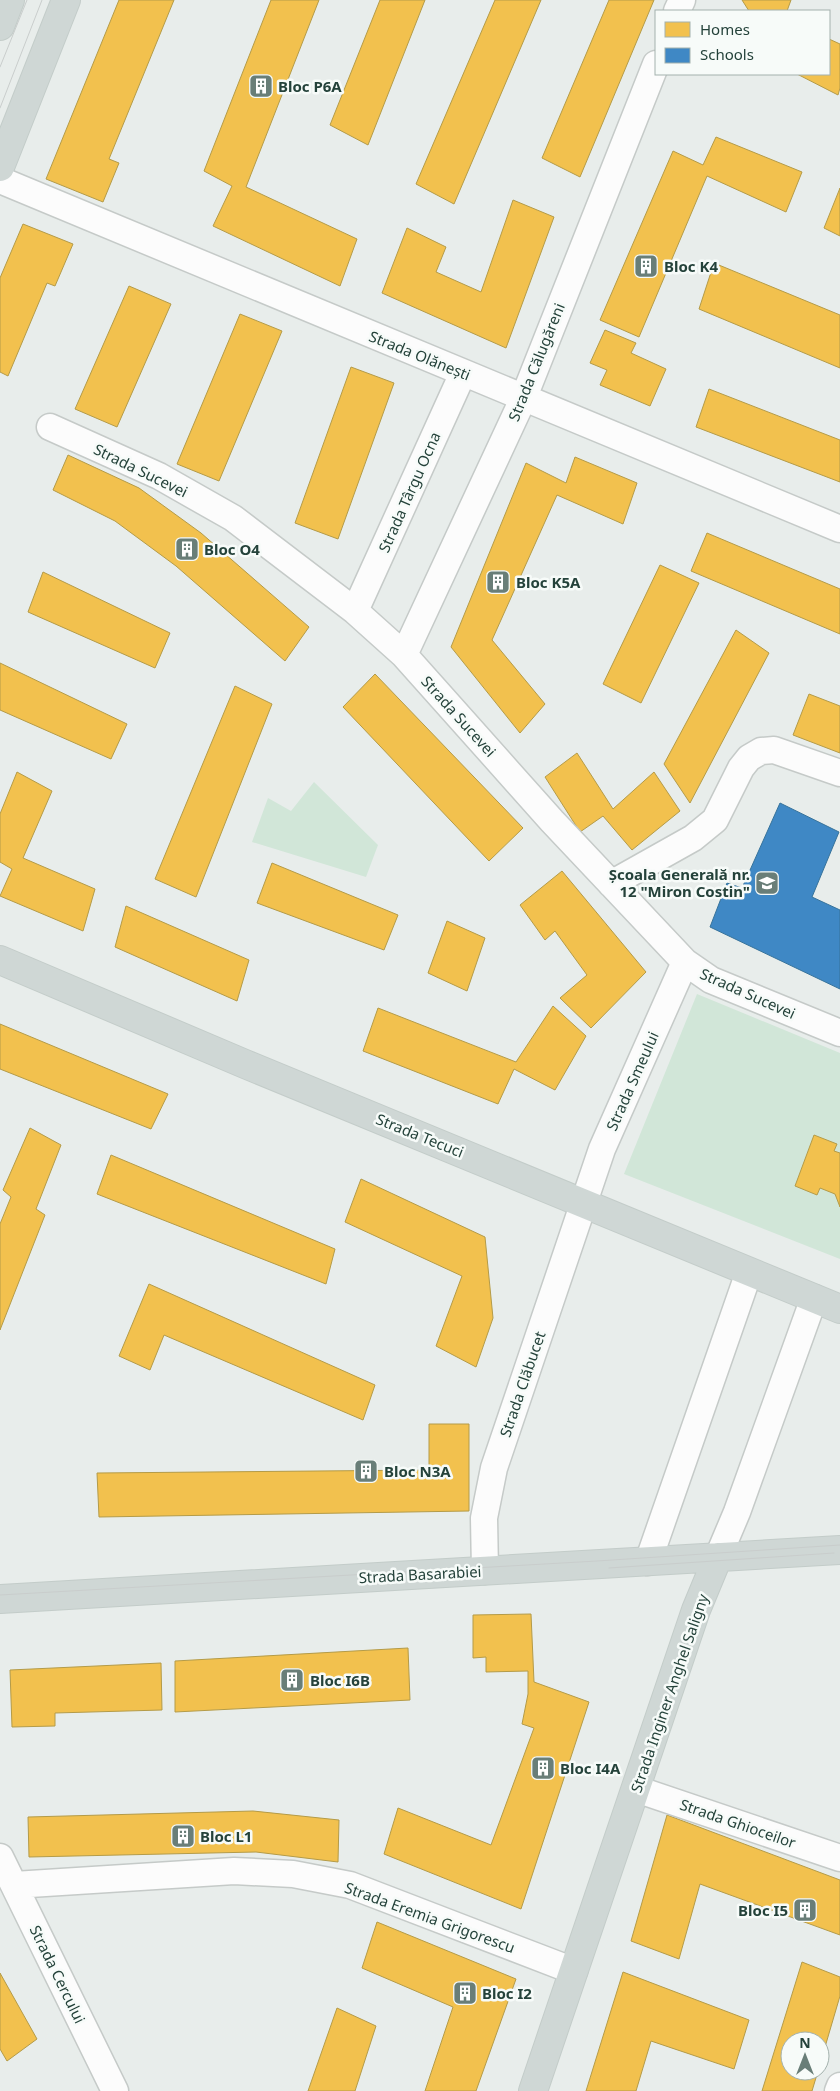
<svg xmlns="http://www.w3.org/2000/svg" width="840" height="2091" viewBox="0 0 840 2091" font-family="'Noto Sans',sans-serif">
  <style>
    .green { fill: #d1e6d8 }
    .homes { fill: #f2c14e; stroke: #b49b48 }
    .schools { fill: #3f88c5; stroke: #37739b }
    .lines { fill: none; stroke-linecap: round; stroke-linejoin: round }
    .minor-casing { stroke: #c5cac8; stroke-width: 29 }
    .major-casing { stroke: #c3ccc9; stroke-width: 30 }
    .minor { stroke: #fcfcfc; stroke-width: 26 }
    .major { stroke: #cfd7d5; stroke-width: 28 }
    .tram { stroke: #c9cdcc; stroke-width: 1 }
    .labels { text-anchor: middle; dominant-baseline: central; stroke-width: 5; stroke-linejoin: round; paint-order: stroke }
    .poi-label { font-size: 15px; font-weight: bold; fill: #24423a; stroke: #f7fbf9; text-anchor: start }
    .street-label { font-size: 15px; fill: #24423a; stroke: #f7fbf9 }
  </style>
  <rect width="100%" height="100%" fill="#e8edeb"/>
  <path class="green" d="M314 782 378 845 366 877 252 842 268 798 291 811Z
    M697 994 840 1053V1259L624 1174Z"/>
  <path class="homes" d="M119 0H174L109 159 119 163 103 202 46 179Z
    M271 0H319L246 187 357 239 340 286 213 226 232 186 204 171Z
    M380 0H425L368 145 330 125Z
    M495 0H541L454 204 416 184Z
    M609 0H654L580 177 542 158Z
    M742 0H791L787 11H749Z
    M829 39 840 44V88L838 95 797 74H829Z
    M716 137 802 172 786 212 707 176 639 337 600 320 673 151 703 165Z
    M840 188V236L824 228Z
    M513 200 554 217 506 348 382 293 407 228 446 247 436 272 481 292Z
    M23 224 73 244 55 286 47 283 8 376 0 372V278Z
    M714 263 840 315V368L699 309Z
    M129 286 171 304 117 427 75 409Z
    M240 314 282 331 219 481 177 464Z
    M605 330 636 343 631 353 666 369 650 406 600 385 607 370 590 363Z
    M351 367 394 383 338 539 295 523Z
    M709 389 840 440V482L696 427Z
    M68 455 139 488 201 533 309 627 285 661 176 566 115 521 53 490Z
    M575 457 637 483 623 524 557 495 492 640 545 704 520 733 451 647 526 463 566 483Z
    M707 533 840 589V634L691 571Z
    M660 565 699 583 641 703 603 684Z
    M43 572 170 633 155 668 28 612Z
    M736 630 769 653 690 803 664 764Z
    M0 663 127 724 111 759 0 710Z
    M375 674 523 828 489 861 343 707Z
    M235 686 272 704 196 897 155 879Z
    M809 694 840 706V753L793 735Z
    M577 753 613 809 654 772 680 811 632 850 603 816 580 832 545 777Z
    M17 772 52 791 23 858 95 889 83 931 0 896 12 869 0 862V814Z
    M272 863 398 915 384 950 257 903Z
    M562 871 646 972 591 1028 560 998 587 975 555 931 545 940 520 905Z
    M126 906 249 960 237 1001 115 947Z
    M447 921 485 938 467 991 428 973Z
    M553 1006 586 1036 555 1090 514 1069 498 1104 363 1051 378 1008 516 1062Z
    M0 1024 168 1094 151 1129 0 1069Z
    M30 1128 61 1145 36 1209 45 1215 0 1330V1224L11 1197 3 1190Z
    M814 1135 837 1144 834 1151 840 1153V1207L835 1194 820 1188 817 1195 795 1186Z
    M111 1155 335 1249 326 1284 97 1194Z
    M361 1179 485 1237 493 1318 476 1367 436 1346 462 1276 345 1222Z
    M149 1284 375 1385 363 1420 164 1335 150 1370 119 1356Z
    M429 1424H469V1511L99 1517 97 1473 429 1470Z
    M531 1614 534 1682 589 1702 521 1909 384 1854 398 1808 491 1845 534 1728 522 1724 528 1694V1671L486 1672V1657L473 1658V1615Z
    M408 1648 410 1700 175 1712V1661Z
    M161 1663 162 1710 55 1713V1726L12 1727 10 1670Z
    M253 1811 339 1820 338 1862 256 1852 29 1857 28 1817Z
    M667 1815 840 1880V1935L700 1884 679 1959 631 1941Z
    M377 1922 516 1979 476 2091H425L453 2007 362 1968Z
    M802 1962 840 1977V1996L820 2064V2041H790V2071H818L812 2091H762Z
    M623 1972 749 2020 734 2069 651 2041 636 2091H586Z
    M0 1973 37 2039 7 2061 0 2049Z
    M337 2008 376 2026 355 2091H308Z"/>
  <path class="schools" d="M780 803 839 832 812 897 840 910V989L710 927 727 883 742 888Z"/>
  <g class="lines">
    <g class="minor-casing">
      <path id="minor" d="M677 11 682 0
        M0 180 840 529
        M50 427 159 476 233 518 355 611 404 655 552 821 685 962 711 980 840 1033
        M355 611 463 373
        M404 655 524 397 656 64
        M611 884 693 838 715 820 741 768 749 758 761 751 774 750 840 773
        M718 1557 737 1512 814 1298
        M648 1562 749 1272
        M485 1571 484 1518 494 1468 602 1149 685 962
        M636 1789 840 1858
        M0 1857 115 2091
        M14 1885 234 1871 293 1874 350 1885 574 1971
        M838 2091 840 2086"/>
    </g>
    <g class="major-casing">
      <path id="major" d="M0 26 10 0
        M0 167 66 0
        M0 960 245 1064 840 1309
        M0 1599 840 1550
        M533 2091 696 1610 718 1557"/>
    </g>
    <use href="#minor" class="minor"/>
    <use href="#major" class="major"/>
    <path class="tram" d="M0 67 27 0
      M0 108 42 0
      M609 1568 834 1553
      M0 1595 597 1561 840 1545"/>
  </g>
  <defs>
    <g id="building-square" transform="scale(1.25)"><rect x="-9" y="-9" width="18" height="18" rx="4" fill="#697e78" stroke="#f7fbf9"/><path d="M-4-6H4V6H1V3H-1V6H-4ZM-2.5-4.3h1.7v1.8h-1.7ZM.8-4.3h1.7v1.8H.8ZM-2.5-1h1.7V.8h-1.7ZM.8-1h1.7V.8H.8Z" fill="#fff"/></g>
    <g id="school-square" transform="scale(1.25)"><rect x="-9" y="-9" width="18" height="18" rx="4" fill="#697e78" stroke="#f7fbf9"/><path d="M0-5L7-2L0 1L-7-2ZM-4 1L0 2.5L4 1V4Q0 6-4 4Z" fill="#fff"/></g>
  </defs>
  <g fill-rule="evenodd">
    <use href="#building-square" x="261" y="86"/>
    <use href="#building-square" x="646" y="266"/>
    <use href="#building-square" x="187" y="549"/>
    <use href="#building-square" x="498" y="582"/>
    <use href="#school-square" x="767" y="883"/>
    <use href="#building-square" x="366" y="1471"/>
    <use href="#building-square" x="292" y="1680"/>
    <use href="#building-square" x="543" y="1768"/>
    <use href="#building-square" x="183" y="1836"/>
    <use href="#building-square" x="805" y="1910"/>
    <use href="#building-square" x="465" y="1993"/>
  </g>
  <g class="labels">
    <g class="poi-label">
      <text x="278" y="86">Bloc P6A</text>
      <text x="664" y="266">Bloc K4</text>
      <text x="204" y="549">Bloc O4</text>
      <text x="516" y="582">Bloc K5A</text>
      <text x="750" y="874" text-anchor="end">Școala Generală nr.<tspan x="750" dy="17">12 "Miron Costin"</tspan></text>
      <text x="384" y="1471">Bloc N3A</text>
      <text x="310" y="1680">Bloc I6B</text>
      <text x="560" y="1768">Bloc I4A</text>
      <text x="200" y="1836">Bloc L1</text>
      <text x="788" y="1910" text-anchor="end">Bloc I5</text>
      <text x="482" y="1993">Bloc I2</text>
    </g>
    <g class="street-label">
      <text transform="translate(420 355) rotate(22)">Strada Olănești</text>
      <text transform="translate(536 362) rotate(-68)">Strada Călugăreni</text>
      <text transform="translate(141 470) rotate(26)">Strada Sucevei</text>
      <text transform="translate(409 492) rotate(-66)">Strada Târgu Ocna</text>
      <text transform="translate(459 716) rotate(48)">Strada Sucevei</text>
      <text transform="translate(748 993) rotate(24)">Strada Sucevei</text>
      <text transform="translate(632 1081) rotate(-66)">Strada Smeului</text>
      <text transform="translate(420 1135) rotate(22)">Strada Tecuci</text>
      <text transform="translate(522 1384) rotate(-71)">Strada Clăbucet</text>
      <text transform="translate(420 1574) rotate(-3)">Strada Basarabiei</text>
      <text transform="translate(669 1693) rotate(-71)">Strada Inginer Anghel Saligny</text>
      <text transform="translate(738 1823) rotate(19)">Strada Ghioceilor</text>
      <text transform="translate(430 1917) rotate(20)">Strada Eremia Grigorescu</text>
      <text transform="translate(58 1974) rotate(64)">Strada Cercului</text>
    </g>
  </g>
  <rect x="655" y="10" width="175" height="65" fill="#f7fbf9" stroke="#a3b1ad"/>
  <rect x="665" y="22" width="25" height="15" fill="#f2c14e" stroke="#a3b1ad"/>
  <text x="700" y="35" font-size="15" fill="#24423a">Homes</text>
  <rect x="665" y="48" width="25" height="15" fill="#3f88c5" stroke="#a3b1ad"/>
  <text x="700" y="60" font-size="15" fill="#24423a">Schools</text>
  <g transform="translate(805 2056)"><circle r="24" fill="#f7fbf9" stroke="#a3b1ad"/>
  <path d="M0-4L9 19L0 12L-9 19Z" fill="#697e78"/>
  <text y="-8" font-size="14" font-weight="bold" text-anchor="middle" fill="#24423a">N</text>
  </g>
</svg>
